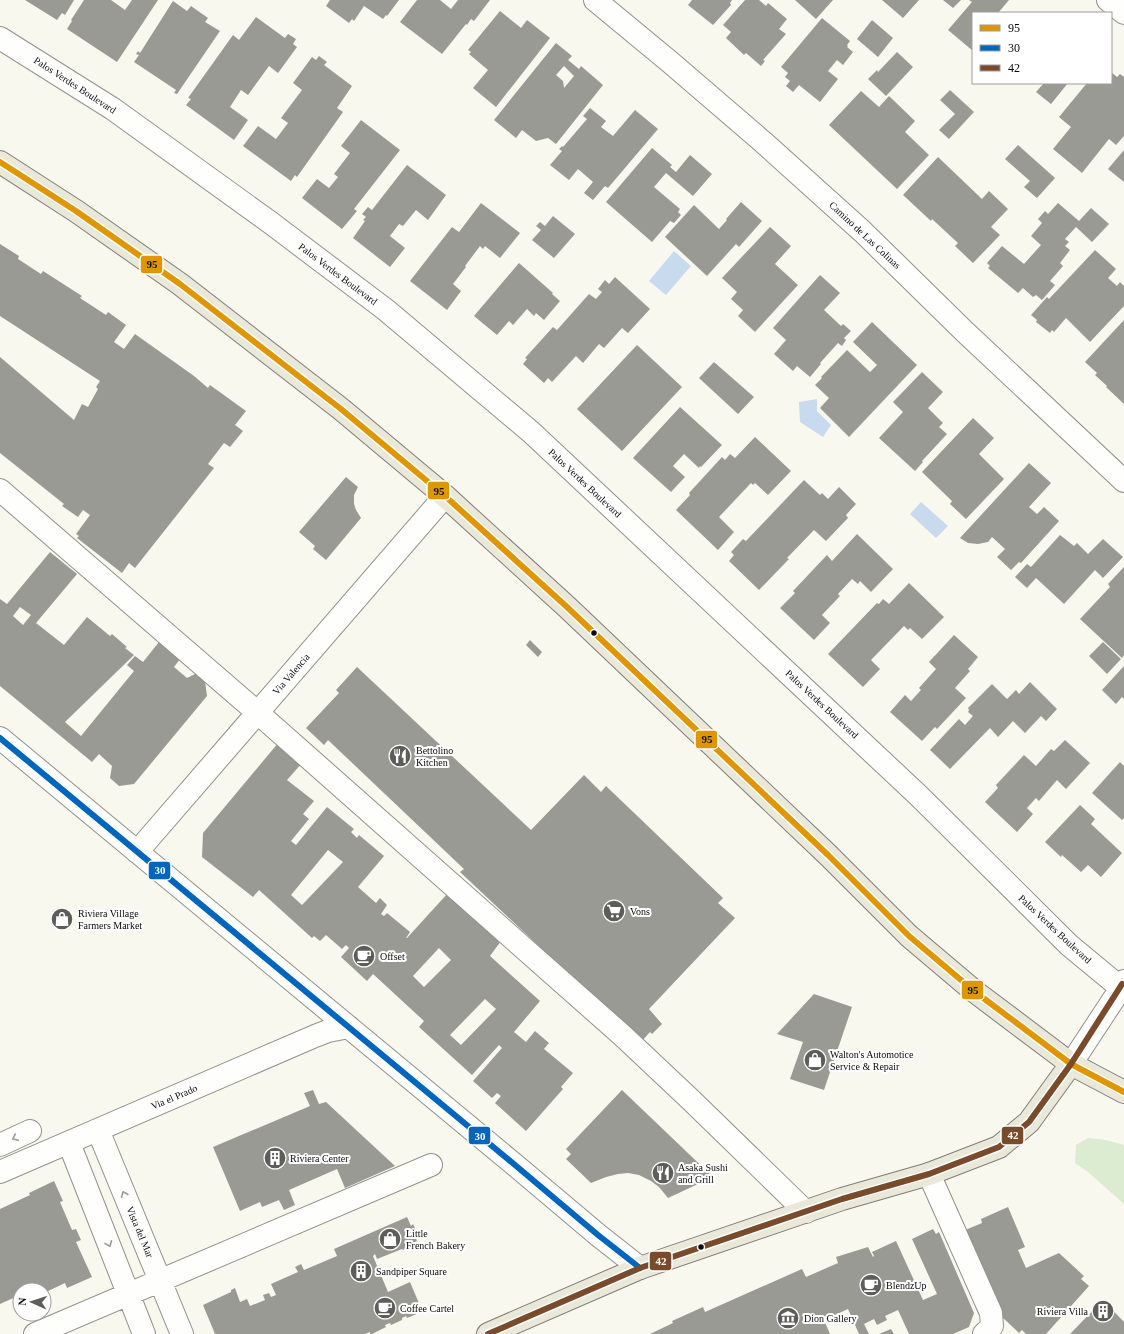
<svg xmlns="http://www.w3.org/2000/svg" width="1124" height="1334" viewBox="0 0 1124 1334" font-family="'Times New Roman',serif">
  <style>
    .green { fill: #dcecd0 }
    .water { fill: #c8daee }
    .building { fill: #9a9a94; fill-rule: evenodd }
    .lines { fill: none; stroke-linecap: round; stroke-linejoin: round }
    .minor-casing { stroke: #91918d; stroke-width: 24 }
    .major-casing { stroke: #7e7e7a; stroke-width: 24 }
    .minor { stroke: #fefefc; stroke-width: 22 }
    .major { stroke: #e9e8d9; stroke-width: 22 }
    .bus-1-casing { stroke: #fff; stroke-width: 9 }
    .bus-2-casing { stroke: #fff; stroke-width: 9 }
    .bus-3-casing { stroke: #fff; stroke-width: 9 }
    .bus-1 { stroke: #df9601; stroke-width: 6 }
    .bus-2 { stroke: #0065bd; stroke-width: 6 }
    .bus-3 { stroke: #7a4b2a; stroke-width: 6 }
    .oneway { stroke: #9c9c9b }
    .bus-dot { fill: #0a0a0a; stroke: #fff; stroke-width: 1.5 }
    .labels { text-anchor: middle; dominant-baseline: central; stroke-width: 4; stroke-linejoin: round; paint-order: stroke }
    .street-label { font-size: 10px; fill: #0a0a0a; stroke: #fff }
    .poi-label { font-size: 10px; fill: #0a0a0a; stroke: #fff; text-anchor: start }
    .line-badge { stroke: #fff; stroke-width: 1.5 }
    .badge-label { font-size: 11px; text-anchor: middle; font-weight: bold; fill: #fff }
    .pale-badge-label { font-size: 11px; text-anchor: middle; font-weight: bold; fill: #111 }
  </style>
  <rect width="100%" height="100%" fill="#f8f8ee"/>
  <path class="green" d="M1088 1138 1106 1140 1124 1145V1204L1088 1172 1075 1163 1076 1145Z"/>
  <path class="water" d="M674 251 691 266 666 295 649 281Z
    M817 399V411L831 425 823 437 800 422 799 402Z
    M921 502 948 526 936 538 910 514Z"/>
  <path class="building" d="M25 0H74L65 15 62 13 57 20Z
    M84 0H111L125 10 132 0H158L117 62 67 29 72 21 71 20Z
    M330 0H399L387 16 386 15 383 19 364 6 354 21 352 19 349 23 326 6Z
    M417 0H440L451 9 458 0H490L474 21 471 19 467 25 466 24 442 54 400 22Z
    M692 0H732L730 3 731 5 713 25 688 5Z
    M745 0H759L766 6 768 3 787 19 779 29 786 34 763 60 765 61 761 66 746 53 744 55 726 38 731 32 723 25Z
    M795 0H833L816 19Z
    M882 0H919L903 18Z
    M943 0H961L953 8Z
    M969 0H1009L998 13H973V51L948 30 972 2Z
    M173 1 187 11 191 6 208 18 205 22 220 31 177 94 174 93 176 90 134 62 139 55 136 54 138 51 140 53Z
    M500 11 521 28 527 20 550 38 496 107 473 88 488 70 469 54 471 52 468 50Z
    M256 17 285 38 288 34 296 39 293 44 297 47 278 73 269 66 248 95 241 90 230 107 248 120 234 140 186 105 191 99 188 98 233 35 239 40Z
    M822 18 850 41 847 45 848 46 847 47 853 52 843 65 837 60 828 71 838 79 820 102 799 85 793 92 786 86 790 81 785 77 788 73 781 67Z
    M872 20 893 38 878 57 857 39Z
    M556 43 572 56 568 60 579 69 581 66 603 85 556 144 548 138 536 141 522 130 516 138 494 120ZM564 66 574 76 564 88 563 81 556 75Z
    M897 52 913 67 886 96 868 79 877 70 878 72Z
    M319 56 327 62 324 65 352 86 337 108 343 112 297 177 295 175 291 181 243 146 258 126 276 139 288 123 281 118 302 90 293 83 312 57 316 60Z
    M1111 72 1117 77 1120 74 1124 77V136L1116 145 1109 139 1082 173 1053 149 1071 127 1059 117 1087 83H1111Z
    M1044 83H1068L1051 104 1036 92Z
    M950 90 974 112 949 139 939 130 955 114 940 100Z
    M861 91 879 107 889 96 915 121 905 132 929 155 897 189 829 125Z
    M590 108 606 121 601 127 613 136 635 110 658 129 608 188 605 186 593 200 584 193 593 182 578 169 569 180 550 165 562 151 559 149 562 146 563 147 587 119 583 116Z
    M361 120 400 150 354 209 357 211 342 229 302 198 317 179 329 188 338 177 334 174 350 153 341 146Z
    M1018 145 1055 178 1037 198 1024 187 1030 181 1005 159Z
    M652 148 672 165 670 167 676 172 690 155 712 174 693 196 666 173 654 187 680 209 678 212 681 215 674 223 670 221 652 242 606 202Z
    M1124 150V182L1108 169Z
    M938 157 982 199 989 191 1008 209 991 227 1000 235 973 263 955 246 958 243 932 219 931 221 903 195Z
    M407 165 446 195 428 220 416 210 403 226 399 224 390 236 405 248 390 267 353 238 365 221 363 220 366 217 362 214 368 207 372 210Z
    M741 202 762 221 739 247 736 244 707 276 665 237 694 205 719 229 727 220 726 219Z
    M481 203 520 233 500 258 485 246 483 249 480 246 465 266 466 267 453 284 461 291 447 310 410 281 452 227 459 232Z
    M1058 203 1079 221 1091 208 1109 224 1092 242 1076 227 1065 239 1069 242 1065 246 1070 250 1060 263 1063 266 1050 281 1055 285 1042 300 1036 295 1033 297 1023 288 1018 293 988 268 990 266 987 263 1002 246 1024 264 1041 245 1031 236 1042 223 1038 219 1045 211 1048 214Z
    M553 216 575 234 554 258 532 240 541 230 536 226 540 222 545 226Z
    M770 227 791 246 775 264 798 285 755 332 738 316 743 310 731 299 737 292 722 278Z
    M0 244 19 256 18 259 41 274 43 271 82 296 80 298 106 315 108 312 126 325 114 342 124 349 135 334 194 376 208 388 210 385 246 411 235 425 243 431 230 447 224 443 208 464 214 468 135 568 129 563 122 573 77 538 79 536 76 534 90 515 83 510 78 517 62 506 64 504 0 453V357L74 420 82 404 88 407 98 389 96 387 100 381 0 316Z
    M1095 250 1116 269 1108 278 1117 286 1120 282 1124 286V306L1090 342 1066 318 1054 332 1052 330 1050 333 1036 322 1037 320 1031 315 1047 297 1049 299Z
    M519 263 553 293 552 294 560 301 544 320 536 313 534 316 527 309 513 325 509 321 497 335 474 316Z
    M820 275 840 293 824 310 841 326 843 324 851 331 844 338 846 340 842 346 838 343 820 363 821 364 810 377 797 366 793 371 774 354 786 340 773 328Z
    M615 277 650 309 628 333 622 328 604 348 599 344 583 363 576 356 552 382 548 378 544 383 523 364 527 359 525 358 553 327 557 330 589 294 596 299 602 292 598 289 605 280 609 284Z
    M1124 320V404L1106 387 1107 386 1095 375 1097 373 1085 362Z
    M872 322 917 365 849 437 820 408 829 398 815 385 822 378 821 377 847 350 870 372 877 365 853 342Z
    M637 345 682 387 622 451 577 409Z
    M714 362 754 397 738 414 699 378Z
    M922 372 943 392 928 408 943 423 939 427 947 434 922 461 923 462 915 471 879 438 903 412 893 402Z
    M680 407 722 445 701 467 700 466 699 468 684 454 673 466 685 477 671 492 633 458Z
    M973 418 994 438 979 454 1004 479 966 519 950 504 952 501 922 472Z
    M755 437 791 471 768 495 755 483 753 485 751 483 719 517 734 532 718 550 676 510 690 495 689 493 722 457 725 460 730 454 735 458Z
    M1029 463 1051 483 1029 507 1037 514 1044 507 1059 521 1021 563 1019 562 1011 570 997 557 1005 549 992 537 988 542 978 544 968 543 960 538Z
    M346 477 358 487 354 495V504L356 510 361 518 326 560 313 549 315 546 299 532Z
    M804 480 820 495 822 493 828 499 839 487 856 504 846 515 848 518 826 541 814 530 787 558 789 559 759 590 729 561 734 555 731 552 743 539 746 541Z
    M857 534 893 569 871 592 860 581 858 584 852 579 838 594 840 596 822 615 830 623 814 640 780 608 795 593 793 591 827 555 832 561Z
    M1060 535 1074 546 1077 543 1088 554 1103 539 1123 557 1103 578 1095 570 1064 604 1036 578 1027 588 1015 577 1027 564 1031 567Z
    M50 552 77 574 36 623 64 645 87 617 110 636 112 634 127 647 125 648 134 655 65 722 81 736 134 671 127 665 135 656 143 662 159 642 180 659 174 667 187 678 197 673 205 681 207 696 134 784 119 786 110 778 112 766 99 754 92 762 0 686V599L7 604ZM20 607 31 615 23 625 13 616Z
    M1124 567V655L1122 658 1080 619 1110 587 1108 584Z
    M909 583 944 617 922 639 910 628 908 630 904 626 871 660 880 669 863 687 828 654 877 603 879 604 883 599 889 604Z
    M954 635 978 657 968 669 970 671 955 688 966 698 937 729 935 727 922 741 890 712 905 695 911 701 921 690 919 688 936 669 929 662Z
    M530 640 542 652 538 657 526 645Z
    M1103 642 1121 659 1107 674 1089 656Z
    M1124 666V699L1122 697 1116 704 1102 690Z
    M357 667 531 830 584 775 601 792 606 786 723 898 718 903 735 918 649 1009 662 1024 652 1034 650 1032 641 1042 460 872 464 869 328 740 324 745 306 728 339 693 336 690Z
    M1030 682 1057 709 1046 721 1041 716 1025 733 1013 721 998 737 990 728 950 769 930 750 959 719 965 725 973 716 968 712 969 710 968 708 992 684 1007 699 1016 690 1019 694Z
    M1065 740 1090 763 1066 789 1057 780 1039 801 1036 798 1027 808 1033 814 1017 832 985 802 998 788 996 785 1024 755 1036 766 1051 749 1054 751Z
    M279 742 303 762 287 780 314 801 303 814 309 819 291 841 296 845 327 807 354 829 351 832 357 838 359 835 384 856 358 887 376 903 380 898 387 905 381 914 384 916 387 913 410 932 406 938H407L448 893 501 941 490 956 540 1001 514 1032 526 1042 535 1031 549 1043 544 1049 573 1073 561 1087 563 1089 526 1131 495 1103 501 1096 497 1093 492 1098 473 1081 502 1048 499 1045 472 1075 419 1027 424 1021 373 974 367 981 341 957 349 948 346 945 342 949 326 935 320 941 314 936 312 938 259 890 253 897 202 857 203 833ZM328 850 343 862 302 905 291 895ZM439 948 451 960 424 987 413 976ZM485 999 496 1009 461 1045 450 1035Z
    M1120 762 1124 766V818L1122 820 1092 793Z
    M1080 805 1095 819 1091 824 1122 853 1101 877 1088 865 1081 872 1062 855 1061 857 1045 842Z
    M814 994 852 1007 824 1090 790 1079 803 1042 777 1034Z
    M313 1090 319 1104 326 1102 395 1166 345 1188 337 1169 289 1190 295 1205 284 1210 279 1200 262 1207 260 1202 240 1211 213 1147 310 1106 304 1093Z
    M622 1090 713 1177 668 1198 659 1187 651 1181 639 1175 628 1173 618 1174 606 1177 591 1183 566 1159 571 1154 566 1149Z
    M54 1181 63 1201 60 1202 72 1230 76 1229 81 1240 76 1242 92 1277 67 1288 65 1283 44 1293V1290H20V1295L0 1304V1209L30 1195 29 1193Z
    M1008 1207 1025 1247 1018 1250 1026 1268 1059 1253 1084 1276 1081 1279 1089 1286 1046 1334H1026L1022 1330 1019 1333 1000 1315 963 1231 982 1223 981 1219Z
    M407 1217 411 1226 413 1224 418 1235 415 1236 417 1241 411 1244 413 1246 403 1250 402 1249 377 1259 375 1254 373 1256 388 1292 410 1282 421 1308 418 1310 419 1313 407 1318 406 1316 402 1318V1320L391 1325 390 1323 385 1325 386 1327 372 1334H370V1332L365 1334H215L203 1305 231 1292V1290L235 1288 240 1302 247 1299 250 1306 265 1300 263 1295 269 1293 271 1297 276 1295 271 1284 298 1272 295 1267 301 1264 304 1270 337 1256 334 1249Z
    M933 1229 936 1234 939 1232 974 1313 969 1327 953 1334H909L898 1310 885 1316 887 1320 877 1325 874 1319 864 1324 869 1334H859L848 1309 824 1320 830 1334H650L673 1323 672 1321 703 1307 705 1312 802 1269 806 1277 838 1263 836 1257 868 1247 873 1257 874 1256 872 1252 896 1241 923 1300 937 1294 912 1239Z
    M1103 1300 1124 1322V1334H1070Z
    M891 1329 894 1334H879Z"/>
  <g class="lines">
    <g class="minor-casing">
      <path id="minor" d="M595 0 670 62 763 142 863 232 965 332 1124 481
        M1108 0 1124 13
        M0 38 113 109 271 223 386 310 531 432 919 796 1069 945 1121 988
        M0 490 258 713 623 1036 692 1101 806 1212
        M0 738 515 1165 598 1235 640 1268
        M137 852 445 496
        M1071 1064 1121 988 1124 981
        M98 1130 182 1334
        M69 1143 144 1334
        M0 1145 30 1131
        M0 1172 315 1036 328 1031 349 1027
        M929 1174 991 1313 992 1326 984 1334
        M35 1334 431 1165"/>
    </g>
    <g class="major-casing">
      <path id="major" d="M0 162 76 211 180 284 341 409 445 496 567 607 828 855 909 936 974 991 1071 1064 1124 1092
        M488 1334 640 1268 842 1199 929 1174 999 1147 1029 1122 1071 1064"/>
    </g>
    <use href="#minor" class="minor"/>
    <use href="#major" class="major"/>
    <g class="bus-1-casing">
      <path id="bus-1" d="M0 162 76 211 180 284 341 409 445 496 567 607 828 855 909 936 974 991 1071 1064 1124 1092"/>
    </g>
    <g class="bus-2-casing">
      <path id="bus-2" d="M0 738 515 1165 598 1235 640 1268"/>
    </g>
    <g class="bus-3-casing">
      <path id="bus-3" d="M488 1334 640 1268 842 1199 929 1174 999 1147 1029 1122 1071 1064 1122 984"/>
    </g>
    <use href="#bus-1" class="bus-1"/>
    <use href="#bus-2" class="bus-2"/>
    <use href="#bus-3" class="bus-3"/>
  </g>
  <defs><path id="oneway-chevron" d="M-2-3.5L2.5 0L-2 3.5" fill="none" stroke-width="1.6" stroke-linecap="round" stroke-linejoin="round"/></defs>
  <g class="oneway">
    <use href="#oneway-chevron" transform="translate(15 1138) rotate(155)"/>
    <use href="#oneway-chevron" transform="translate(124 1194) rotate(-113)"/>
    <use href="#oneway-chevron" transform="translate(109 1244) rotate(68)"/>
  </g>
  <defs>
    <g id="restaurant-disc" transform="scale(1.15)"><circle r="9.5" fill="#5d5d5a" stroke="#fff"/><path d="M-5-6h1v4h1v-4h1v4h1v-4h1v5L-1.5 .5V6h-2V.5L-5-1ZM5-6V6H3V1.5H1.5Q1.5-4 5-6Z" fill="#fff"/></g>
    <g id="supermarket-disc" transform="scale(1.15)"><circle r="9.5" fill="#5d5d5a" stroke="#fff"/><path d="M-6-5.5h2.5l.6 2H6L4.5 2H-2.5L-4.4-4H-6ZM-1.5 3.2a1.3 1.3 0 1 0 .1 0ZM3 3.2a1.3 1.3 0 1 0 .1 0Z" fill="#fff"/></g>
    <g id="shop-disc" transform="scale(1.15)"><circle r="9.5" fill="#5d5d5a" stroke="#fff"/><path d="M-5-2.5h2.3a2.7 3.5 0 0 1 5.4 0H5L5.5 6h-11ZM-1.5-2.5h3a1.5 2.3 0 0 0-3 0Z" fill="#fff"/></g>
    <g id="cafe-disc" transform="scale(1.15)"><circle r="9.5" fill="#5d5d5a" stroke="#fff"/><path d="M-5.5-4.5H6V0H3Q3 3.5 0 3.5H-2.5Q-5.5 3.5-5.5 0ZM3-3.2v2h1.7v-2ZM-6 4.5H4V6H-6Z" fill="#fff"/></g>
    <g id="building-disc" transform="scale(1.15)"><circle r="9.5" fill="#5d5d5a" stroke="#fff"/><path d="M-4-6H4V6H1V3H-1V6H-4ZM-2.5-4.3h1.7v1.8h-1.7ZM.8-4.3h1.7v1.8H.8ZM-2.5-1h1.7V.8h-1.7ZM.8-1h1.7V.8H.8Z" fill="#fff"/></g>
    <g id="museum-disc" transform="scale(1.15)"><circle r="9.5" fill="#5d5d5a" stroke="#fff"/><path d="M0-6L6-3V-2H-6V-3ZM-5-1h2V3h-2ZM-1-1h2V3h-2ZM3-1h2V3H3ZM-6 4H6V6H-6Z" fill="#fff"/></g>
  </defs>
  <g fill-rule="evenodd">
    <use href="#restaurant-disc" x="400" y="756"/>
    <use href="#supermarket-disc" x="614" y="911"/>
    <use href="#shop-disc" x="62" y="919"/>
    <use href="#cafe-disc" x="364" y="956"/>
    <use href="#shop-disc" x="815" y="1060"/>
    <use href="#building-disc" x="275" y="1158"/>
    <use href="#restaurant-disc" x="663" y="1173"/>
    <use href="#shop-disc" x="390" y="1239"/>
    <use href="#building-disc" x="361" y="1271"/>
    <use href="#cafe-disc" x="871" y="1285"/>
    <use href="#cafe-disc" x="385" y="1308"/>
    <use href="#building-disc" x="1103" y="1311"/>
    <use href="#museum-disc" x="788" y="1318"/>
  </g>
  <g class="bus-dot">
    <circle cx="594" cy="633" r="3.5"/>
    <circle cx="701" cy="1247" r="3.5"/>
  </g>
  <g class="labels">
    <g class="street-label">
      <text transform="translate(75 85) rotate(33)">Palos Verdes Boulevard</text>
      <text transform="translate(865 235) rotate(43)">Camino de Las Colinas</text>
      <text transform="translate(338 274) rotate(37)">Palos Verdes Boulevard</text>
      <text transform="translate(585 483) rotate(43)">Palos Verdes Boulevard</text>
      <text transform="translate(291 674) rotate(-49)">Via Valencia</text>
      <text transform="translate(822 704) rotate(43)">Palos Verdes Boulevard</text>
      <text transform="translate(1055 929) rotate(43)">Palos Verdes Boulevard</text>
      <text transform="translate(174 1097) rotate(-23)">Via el Prado</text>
      <text transform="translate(140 1232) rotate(67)">Vista del Mar</text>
    </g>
    <g class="poi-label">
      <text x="416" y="750">Bettolino<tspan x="416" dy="12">Kitchen</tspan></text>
      <text x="630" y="911">Vons</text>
      <text x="78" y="913">Riviera Village<tspan x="78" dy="12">Farmers Market</tspan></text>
      <text x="380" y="956">Offset</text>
      <text x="830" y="1054">Walton's Automotice<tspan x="830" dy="12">Service &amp; Repair</tspan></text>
      <text x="290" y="1158">Riviera Center</text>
      <text x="678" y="1167">Asaka Sushi<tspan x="678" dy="12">and Grill</tspan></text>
      <text x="406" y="1233">Little<tspan x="406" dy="12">French Bakery</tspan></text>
      <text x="376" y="1271">Sandpiper Square</text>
      <text x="886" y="1285">BlendzUp</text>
      <text x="400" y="1308">Coffee Cartel</text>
      <text x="1088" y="1311" text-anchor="end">Riviera Villa</text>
      <text x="804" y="1318">Dion Gallery</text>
    </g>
  </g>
  <g class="line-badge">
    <rect x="140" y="255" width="23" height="19" rx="4" fill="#df9601"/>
    <rect x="427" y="481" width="23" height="19" rx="4" fill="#df9601"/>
    <rect x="695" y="730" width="23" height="19" rx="4" fill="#df9601"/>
    <rect x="148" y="861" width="23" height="19" rx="4" fill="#0065bd"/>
    <rect x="961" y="980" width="23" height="20" rx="4" fill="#df9601"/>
    <rect x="1001" y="1126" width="23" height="19" rx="4" fill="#7a4b2a"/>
    <rect x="468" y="1126" width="23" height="19" rx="4" fill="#0065bd"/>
    <rect x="649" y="1251" width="23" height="20" rx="4" fill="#7a4b2a"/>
  </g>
  <g class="badge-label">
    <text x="160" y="874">30</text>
    <text x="1013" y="1139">42</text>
    <text x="480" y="1140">30</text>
    <text x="661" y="1265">42</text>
  </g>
  <g class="pale-badge-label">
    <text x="152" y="268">95</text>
    <text x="439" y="495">95</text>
    <text x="707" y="743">95</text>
    <text x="973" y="994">95</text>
  </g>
  <rect x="972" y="12" width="140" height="72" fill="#ffffff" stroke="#9d9d9d"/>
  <rect x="980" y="25" width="20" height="6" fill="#df9601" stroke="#9d9d9d"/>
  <text x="1008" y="32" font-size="12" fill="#0a0a0a">95</text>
  <rect x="980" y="45" width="20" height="6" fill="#0065bd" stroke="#9d9d9d"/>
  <text x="1008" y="52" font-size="12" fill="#0a0a0a">30</text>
  <rect x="980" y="65" width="20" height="6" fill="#7a4b2a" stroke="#9d9d9d"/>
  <text x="1008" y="72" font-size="12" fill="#0a0a0a">42</text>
  <g transform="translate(32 1302) rotate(273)"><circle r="19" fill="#ffffff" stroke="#9d9d9d"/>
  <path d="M0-3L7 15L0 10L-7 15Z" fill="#5d5d5a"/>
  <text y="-6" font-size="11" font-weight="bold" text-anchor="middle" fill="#0a0a0a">N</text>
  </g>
</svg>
